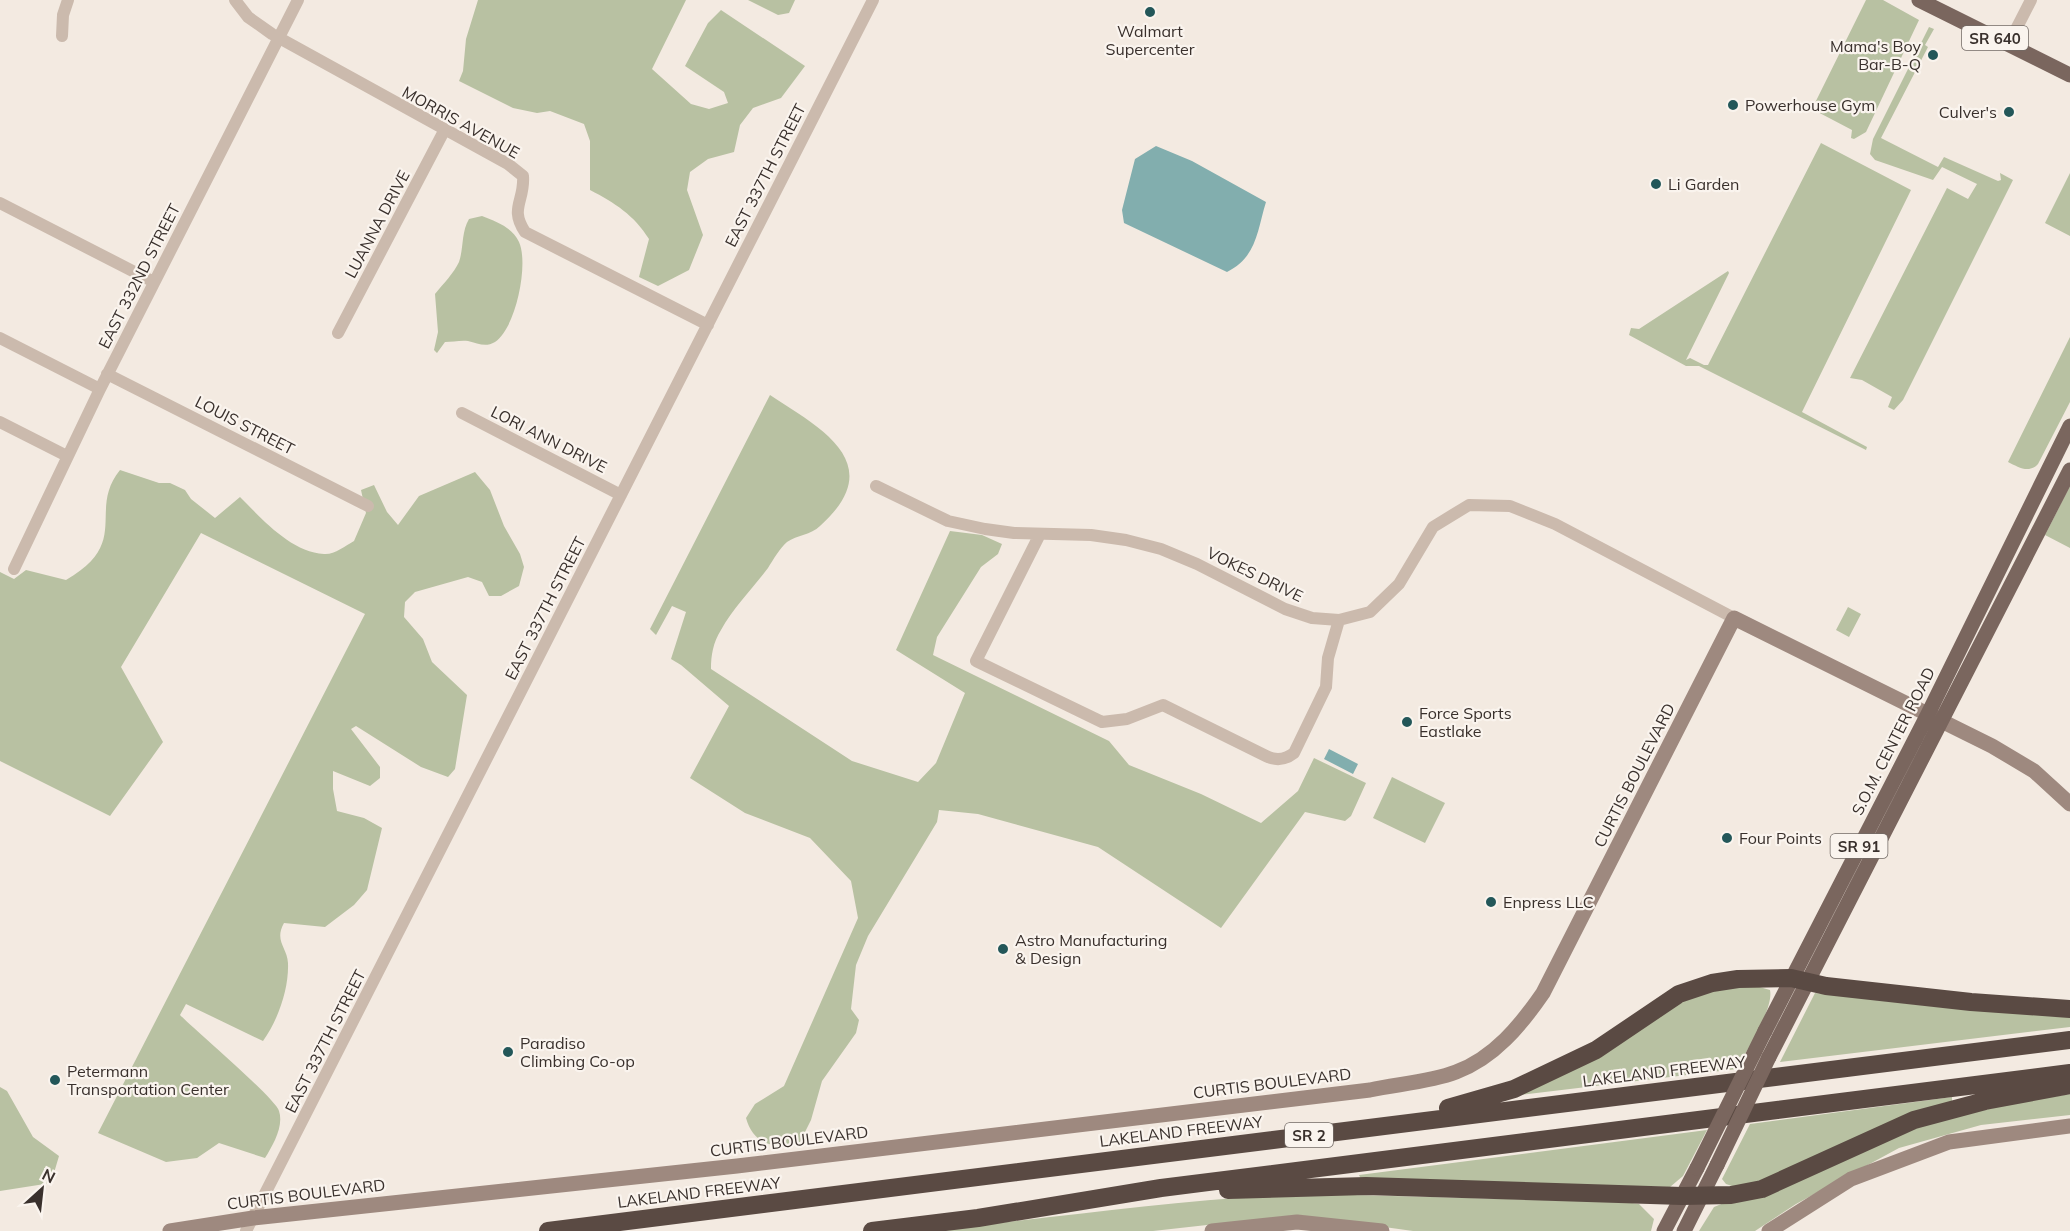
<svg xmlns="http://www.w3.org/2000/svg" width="2070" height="1231" viewBox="0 0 2070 1231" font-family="Mulish,sans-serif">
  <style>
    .green { fill: #b8c1a2 }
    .water { fill: #82aeae }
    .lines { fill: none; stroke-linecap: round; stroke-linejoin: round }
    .street { stroke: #cbbaad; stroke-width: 12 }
    .secondary { stroke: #9e897f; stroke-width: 15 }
    .primary { stroke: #7a665e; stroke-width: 15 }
    .highway { stroke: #5a4a43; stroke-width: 18 }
    .primary-bridge { stroke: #7a665e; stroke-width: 15 }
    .poi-dot { fill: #235759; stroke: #faf4ee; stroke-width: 2 }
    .labels { text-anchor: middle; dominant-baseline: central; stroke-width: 4.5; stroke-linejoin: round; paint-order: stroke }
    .shield { fill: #faf4ee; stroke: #736b66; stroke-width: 1.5 }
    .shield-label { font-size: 15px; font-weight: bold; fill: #39302c }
    .poi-label { font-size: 16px; fill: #39302c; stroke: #faf4ee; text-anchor: start }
    .street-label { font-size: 16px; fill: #39302c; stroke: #faf4ee }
  </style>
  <rect width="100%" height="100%" fill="#f3eae1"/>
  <path class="green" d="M478 0H686L652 69 691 104 709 109 728 103 724 92 685 66 708 23 721 10 805 66 781 98 753 108 740 125 734 152 708 159 690 172 687 190 703 235 689 270 658 286 639 277 649 239C634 215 615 203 590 190V141L584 124 550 111 537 113 513 108 459 81 463 71 466 39Z
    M748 0H795L789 13 778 15Z
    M1866 0H1883L1919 20 1866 132 1854 139 1851 138 1852 130 1812 109Z
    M1929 27 1934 29 1925 45 1928 47 1881 138 1938 167 1944 157 1998 181 2001 180 2000 173 2013 180 1903 400 1894 410 1888 407 1892 397 1862 380 1850 378 1947 188 1968 199 1977 184 1942 167 1933 180 1875 160 1870 154 1873 139Z
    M1821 143 1911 190 1802 412 1867 447 1866 450 1699 366H1686L1629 335 1631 328 1639 329 1728 271 1729 273 1686 360 1690 358 1704 365H1708Z
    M2070 173V236L2045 223Z
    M482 216C497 222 512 227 519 242 529 264 516 328 495 342 485 348 478 343 468 341 461 340 452 342 445 342L437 353 434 350 438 332 435 294C443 284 454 273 459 262 464 247 461 233 469 219Z
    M2070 337V402L2038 464C2029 474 2018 467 2008 462Z
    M770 395C822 429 889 464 820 526 811 535 797 535 787 542 780 548 773 560 768 568 753 588 733 608 721 630 713 643 711 655 711 669L852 761 918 782 936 763 965 693 896 650 950 531 982 535 1002 544 998 554 981 567 937 637 933 655 1109 741 1129 765 1201 794 1261 823 1298 791 1314 758 1366 783 1351 816 1345 821 1305 812 1221 928 1098 847 978 814 939 810 937 822 868 936 856 965 851 1009 859 1020 856 1033 822 1081 811 1120 800 1142C775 1151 753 1144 746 1118L755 1104 784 1086 858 918 851 881 810 838 745 813 690 778 729 706 681 665 671 659 686 612 672 606 656 635 650 629Z
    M120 470 159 483H170L185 490 191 499 215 518 240 497C262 519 291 552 324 554 334 555 345 546 354 541L366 513 361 490 374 485 387 512 398 525 419 496 475 472 490 490 504 526 520 554 524 567 519 586 501 596H489L482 582 468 577 415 592 405 602 404 617 423 639 432 662 467 695 455 769 448 777 421 767 356 726 351 729 380 767V778L370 786 333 771V789L337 811 364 818 382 828 367 890 354 905 325 927 284 923C274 941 287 947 288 963 289 989 278 1020 263 1041L186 1004 180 1015C195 1030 276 1099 279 1111 284 1126 273 1145 265 1158L219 1143 197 1158 166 1162 98 1133 365 614 201 533 121 667 163 742 110 816 0 761V572L14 579 26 570 66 580C132 542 87 511 120 470Z
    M2070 486V548L2045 535Z
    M1848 607 1861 614 1849 637 1836 630Z
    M1392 777 1445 803 1425 843 1373 818Z
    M1756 986 1770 990C1774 1009 1746 1051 1737 1069L1503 1097 1703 989Z
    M1815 993 1939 1007 2070 1014V1027L1780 1062Z
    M0 1087 7 1091 33 1137 59 1156 51 1183 0 1191Z
    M2070 1094V1115L1981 1125 1899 1148 1796 1204 1755 1231H1699L1714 1207 1913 1126 2019 1102Z
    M1952 1097V1102L1783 1176 1735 1187 1726 1184 1722 1179 1750 1124Z
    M1707 1130 1683 1176 1670 1187 1361 1179 1359 1175Z
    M1316 1194 1625 1202 1639 1204 1654 1219 1651 1231H1413L1298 1215 1153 1231H915C1049 1220 1181 1197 1316 1194Z"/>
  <path class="water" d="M1156 146 1192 161 1266 202C1257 231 1257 257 1227 272L1124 223 1122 210 1135 159Z
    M1329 749 1358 764 1353 774 1324 759Z"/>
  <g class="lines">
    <path class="street" d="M235 0 248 17 272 34 508 164 523 176C525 201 509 208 525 232L708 325
      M62 36 63 15 68 0
      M2008 45 2031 0
      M0 203 154 282
      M338 333 444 131
      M0 338 100 389
      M107 374 368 506
      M462 413 621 495
      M0 422 67 456
      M876 486 948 521 985 529 1014 533 1091 535 1126 540 1161 549 1197 564 1285 609 1312 618 1339 620 1370 612 1399 584 1433 527 1469 505 1510 506 1555 524 1734 618
      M1040 534 976 661 1102 722 1127 719 1163 705 1266 756C1276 761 1285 760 1294 753L1326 687 1328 658 1339 620
      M14 569 100 389 298 0
      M246 1231 873 0"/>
    <path class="secondary" d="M170 1231 253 1218 737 1166 1370 1090C1398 1084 1430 1082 1456 1072 1494 1058 1521 1025 1543 993L1734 618 1992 746 2034 771 2070 804
      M1212 1231 1297 1222 1382 1231
      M1769 1231 1851 1179 1949 1142 2070 1126"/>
    <path class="primary" d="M1919 0 2070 75
      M1765 1031 1928 714 2070 426
      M1769 1057 2070 470
      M1664 1231 1697 1168
      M1684 1231 1717 1165"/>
    <path class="highway" d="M1448 1108 1514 1089 1596 1050 1679 994 1712 983 1738 979 1791 978 1826 986 1971 1002 2070 1009
      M1228 1190 1366 1186 1682 1196 1731 1195 1762 1189 1914 1120 1985 1101 2070 1085
      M548 1231 2070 1040
      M872 1231 978 1218 1161 1188 2070 1073"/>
    <path class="primary-bridge" d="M1717 1165 1769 1057
      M1697 1168 1765 1031"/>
  </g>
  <g class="poi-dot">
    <circle cx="1150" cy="12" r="6"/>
    <circle cx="1933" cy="55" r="6"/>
    <circle cx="1733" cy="105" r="6"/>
    <circle cx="2009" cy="112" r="6"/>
    <circle cx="1656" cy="184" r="6"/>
    <circle cx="1407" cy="722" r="6"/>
    <circle cx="1727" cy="838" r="6"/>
    <circle cx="1491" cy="902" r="6"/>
    <circle cx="1003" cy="949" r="6"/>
    <circle cx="508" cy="1052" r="6"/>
    <circle cx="55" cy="1080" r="6"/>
  </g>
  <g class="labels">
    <g class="shield">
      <rect x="1962" y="26" width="66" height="24" rx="4.5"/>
      <rect x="1830.5" y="834" width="57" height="24" rx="4.5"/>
      <rect x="1285" y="1123" width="48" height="24" rx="4.5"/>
    </g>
    <g class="shield-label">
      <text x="1995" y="38">SR 640</text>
      <text x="1859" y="846">SR 91</text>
      <text x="1309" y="1135">SR 2</text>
    </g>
    <g class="poi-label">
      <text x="1150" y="31" text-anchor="middle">Walmart<tspan x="1150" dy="18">Supercenter</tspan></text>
      <text x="1921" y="46" text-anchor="end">Mama's Boy<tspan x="1921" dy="18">Bar-B-Q</tspan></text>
      <text x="1745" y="105">Powerhouse Gym</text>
      <text x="1997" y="112" text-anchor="end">Culver's</text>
      <text x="1668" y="184">Li Garden</text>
      <text x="1419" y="713">Force Sports<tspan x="1419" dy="18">Eastlake</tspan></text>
      <text x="1739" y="838">Four Points</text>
      <text x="1503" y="902">Enpress LLC</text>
      <text x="1015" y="940">Astro Manufacturing<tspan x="1015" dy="18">&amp; Design</tspan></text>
      <text x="520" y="1043">Paradiso<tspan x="520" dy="18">Climbing Co-op</tspan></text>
      <text x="67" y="1071">Petermann<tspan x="67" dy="18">Transportation Center</tspan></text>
    </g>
    <g class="street-label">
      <text transform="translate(461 122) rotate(29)">MORRIS AVENUE</text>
      <text transform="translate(765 175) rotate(-63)">EAST 337TH STREET</text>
      <text transform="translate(377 224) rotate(-62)">LUANNA DRIVE</text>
      <text transform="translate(139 276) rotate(-63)">EAST 332ND STREET</text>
      <text transform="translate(245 425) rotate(27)">LOUIS STREET</text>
      <text transform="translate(549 439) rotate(27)">LORI ANN DRIVE</text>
      <text transform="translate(1255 574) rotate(26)">VOKES DRIVE</text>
      <text transform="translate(545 608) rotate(-63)">EAST 337TH STREET</text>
      <text transform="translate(1893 741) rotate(-63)">S.O.M. CENTER ROAD</text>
      <text transform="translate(1634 775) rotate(-63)">CURTIS BOULEVARD</text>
      <text transform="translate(325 1041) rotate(-63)">EAST 337TH STREET</text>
      <text transform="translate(1664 1071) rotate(-7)">LAKELAND FREEWAY</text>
      <text transform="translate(1272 1083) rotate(-7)">CURTIS BOULEVARD</text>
      <text transform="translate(1181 1131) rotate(-7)">LAKELAND FREEWAY</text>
      <text transform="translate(789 1141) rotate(-7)">CURTIS BOULEVARD</text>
      <text transform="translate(699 1192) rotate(-7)">LAKELAND FREEWAY</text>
      <text transform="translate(306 1194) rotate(-7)">CURTIS BOULEVARD</text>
    </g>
  </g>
  <g transform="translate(42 1189) rotate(27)" stroke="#faf4ee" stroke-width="4.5" paint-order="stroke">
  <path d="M0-4.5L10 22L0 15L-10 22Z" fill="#39302c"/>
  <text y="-9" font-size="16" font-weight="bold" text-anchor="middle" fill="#39302c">N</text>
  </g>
</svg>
